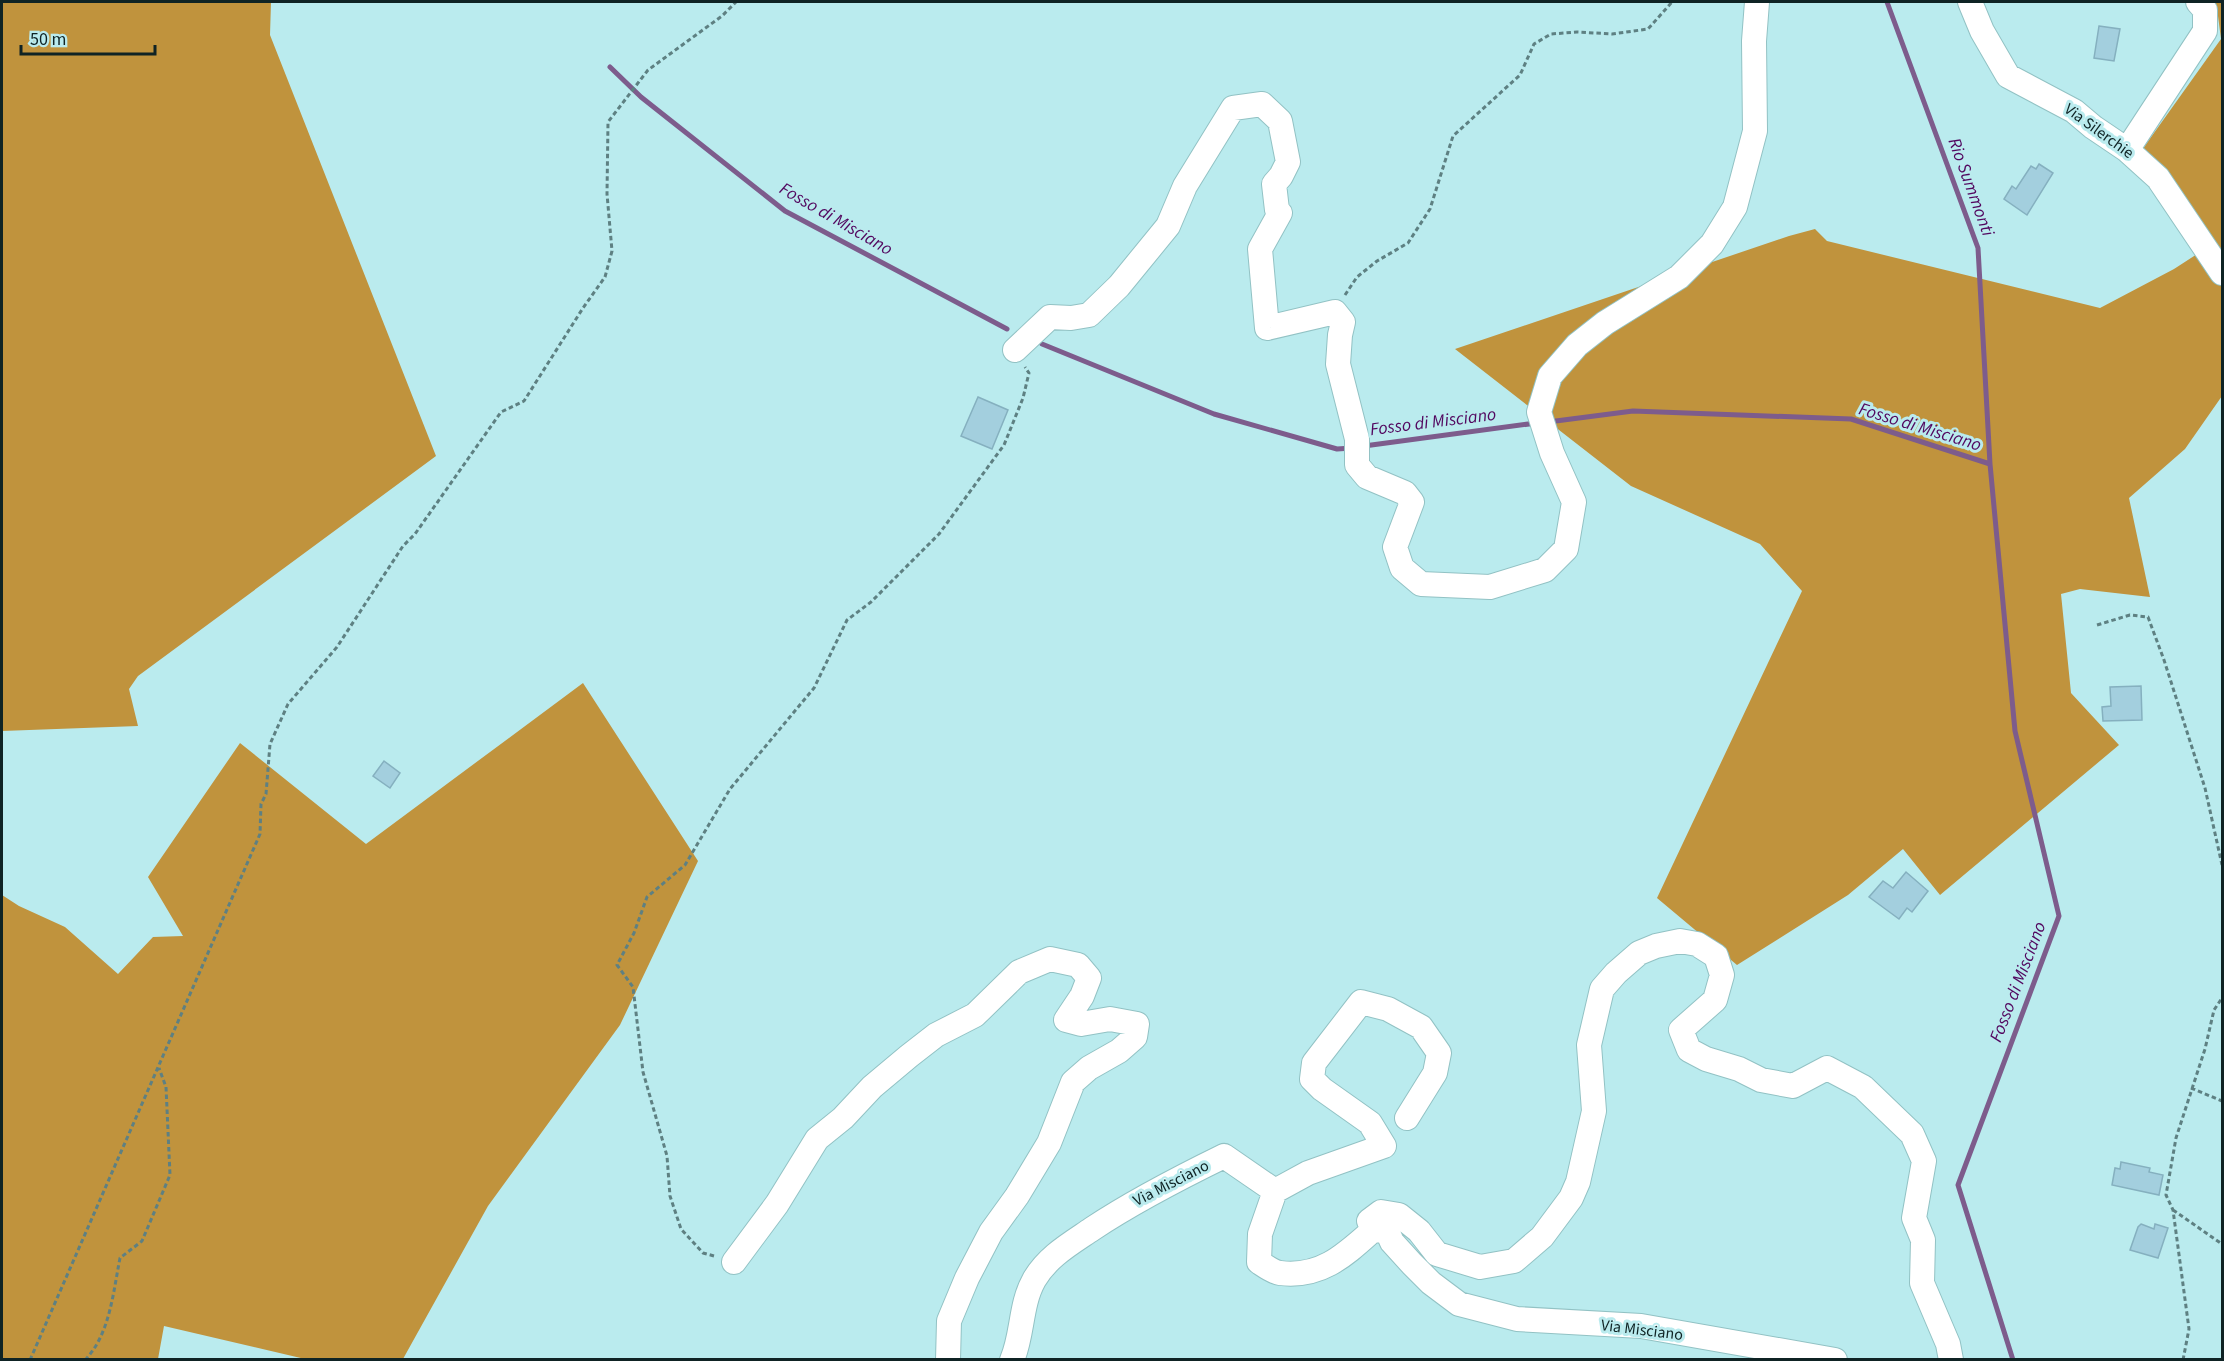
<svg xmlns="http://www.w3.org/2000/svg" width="2224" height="1361" viewBox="0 0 2224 1361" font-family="'Source Sans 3',sans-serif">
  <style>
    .forest { fill: #c0933d }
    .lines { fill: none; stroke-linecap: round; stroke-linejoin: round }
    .stream { stroke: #7d5c8c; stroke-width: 5 }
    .building { fill: #a3cfde; stroke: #85b0bf; stroke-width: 1.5 }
    .minor-casing { stroke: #92c2c4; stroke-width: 26 }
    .path { stroke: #5e8082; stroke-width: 3; stroke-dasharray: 4.5 3; stroke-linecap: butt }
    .minor { stroke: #fff; stroke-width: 24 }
    .labels { text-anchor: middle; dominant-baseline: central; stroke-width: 6; stroke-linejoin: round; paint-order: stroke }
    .street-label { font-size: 16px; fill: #0f2324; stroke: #baebee }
    .water-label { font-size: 18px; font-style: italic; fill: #52075f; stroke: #baebee }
  </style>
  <rect width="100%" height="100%" fill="#baebee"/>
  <path class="forest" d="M2 2H271L270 35 436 456 138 676 129 689 138 726 2 731Z
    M2206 2H2222V396L2185 449 2129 498 2150 597 2080 589 2061 594 2071 693 2119 745 1940 895 1903 849 1848 895 1737 965 1657 898 1802 591 1760 544 1631 486 1455 349 1789 236 1815 229 1827 241 2100 308 2174 269 2208 247 2139 154 2221 39 2218 16Z
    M583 683 698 861 620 1025 488 1206 403 1359H305L164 1326 158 1359H2V895L19 906 65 927 118 974 153 937 183 936 148 877 240 743 366 844Z"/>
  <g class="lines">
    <path class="stream" d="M1887 2 1978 248 1990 464
      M610 67 641 97 785 211 1007 329
      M1042 344 1214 414 1337 449 1352 448
      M1548 422 1633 411 1851 419 1990 464 2015 731 2059 916 1958 1185 2013 1360
      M1364 446 1536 423"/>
  </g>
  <path class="building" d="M2099 26 2120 29 2114 61 2094 58Z
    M2039 164 2053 173 2027 215 2004 199 2012 186 2016 189 2031 166 2036 169Z
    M978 397 1008 410 992 449 961 436Z
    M2141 686 2142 720 2103 721 2102 707 2111 706 2110 687Z
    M384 761 400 773 390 788 373 776Z
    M1906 872 1928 891 1912 912 1907 908 1899 919 1869 897 1883 881 1893 888Z
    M2121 1162 2150 1168 2149 1172 2163 1175 2159 1195 2112 1185 2115 1168 2120 1169Z
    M2141 1224 2154 1229 2155 1224 2168 1228 2158 1258 2130 1250 2138 1227Z"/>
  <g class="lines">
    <g class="minor-casing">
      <path id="minor" d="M1970 2 1982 31 2008 76 2074 111 2093 127 2127 150 2158 178 2222 273
        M2127 150 2205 31V10L2198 2
        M1015 350 1050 317 1071 318 1089 315 1119 286 1168 226 1185 186 1233 108 1262 104 1280 121 1288 162 1281 176 1274 184 1277 210 1280 213 1260 249 1267 328 1335 312 1343 322 1340 335 1338 364 1357 439V465L1367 477 1405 493 1412 502 1395 547 1402 568 1421 584 1490 587 1545 570 1566 549 1574 502 1552 453 1539 412 1550 376 1577 345 1605 323 1679 277 1712 244 1735 207 1755 131 1754 41 1757 2
        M1275 1191 1308 1173 1384 1146 1370 1123 1322 1089 1312 1079 1314 1063 1361 1002 1388 1009 1421 1027 1439 1053 1435 1073 1407 1118
        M1373 1230 1369 1221 1381 1212 1399 1215 1419 1231 1437 1254 1480 1267 1514 1261 1542 1237 1571 1198 1578 1182 1594 1111 1589 1045 1602 989 1616 973 1639 953 1656 946 1680 941 1697 944 1716 956 1722 975 1715 1000 1681 1030 1689 1050 1706 1059 1739 1069 1761 1080 1793 1086 1827 1068 1863 1087 1912 1134 1924 1161 1914 1218 1923 1240 1922 1283 1948 1344 1951 1360
        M734 1262 777 1204 817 1139 843 1118 872 1087 909 1056 936 1035 975 1015 1019 972 1050 959 1078 965 1089 978 1082 996 1066 1020 1081 1024 1110 1019 1137 1024 1135 1037 1119 1051 1089 1068 1073 1082 1049 1143 1017 1196 991 1232 967 1278 949 1321 948 1360
        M1012 1360C1023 1335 1020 1305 1034 1280 1047 1257 1070 1244 1092 1229 1134 1201 1179 1178 1224 1156L1275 1191 1260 1234 1259 1262C1265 1266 1273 1272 1280 1273 1321 1278 1345 1255 1373 1230L1387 1231 1392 1242 1412 1264 1431 1283 1459 1304 1517 1319 1641 1326 1835 1360"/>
    </g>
    <path class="path" d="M1345 295 1357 277 1377 261 1408 243 1430 209 1453 136 1520 75 1534 44 1551 34 1577 32 1612 34 1648 29 1672 2
      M2097 625 2130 615 2148 617 2164 660 2205 788 2222 865
      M2191 1088 2222 1101
      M2173 1210 2222 1244
      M714 1256 703 1253 681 1229 670 1196 667 1156 643 1072 633 987 617 965 634 933 647 897 685 865 730 789 814 688 847 620 871 602 939 534 1004 445 1023 398 1029 373 1025 367
      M30 1360 260 834 261 804 266 794 270 744 288 704 337 647 403 546 415 534 501 412 524 401 583 308 605 277 612 251 607 194 608 122 648 70 722 16 736 2
      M85 1360C110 1334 113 1293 120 1258L142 1241 170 1175 166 1087 159 1068
      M2183 1360 2189 1329 2173 1210 2166 1195 2176 1138 2205 1049 2214 1010 2222 998"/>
    <use href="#minor" class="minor"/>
  </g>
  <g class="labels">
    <g class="street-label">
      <text transform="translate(2099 131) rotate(36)">Via Silerchie</text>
      <text transform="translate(1171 1183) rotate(-27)">Via Misciano</text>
      <text transform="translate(1642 1330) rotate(7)">Via Misciano</text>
    </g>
    <g class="water-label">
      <text transform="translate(1971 187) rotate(70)">Rio Summonti</text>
      <text transform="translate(836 219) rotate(30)">Fosso di Misciano</text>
      <text transform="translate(1433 422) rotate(-7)">Fosso di Misciano</text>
      <text transform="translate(1920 427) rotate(17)">Fosso di Misciano</text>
      <text transform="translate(2018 982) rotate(-69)">Fosso di Misciano</text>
    </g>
  </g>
  <rect width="2224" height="1361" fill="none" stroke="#0f2324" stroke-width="6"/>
  <path d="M21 45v9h134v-9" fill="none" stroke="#0f2324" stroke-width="3"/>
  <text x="30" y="45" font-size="18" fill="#0f2324" stroke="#baebee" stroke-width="4.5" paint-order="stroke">50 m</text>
</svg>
